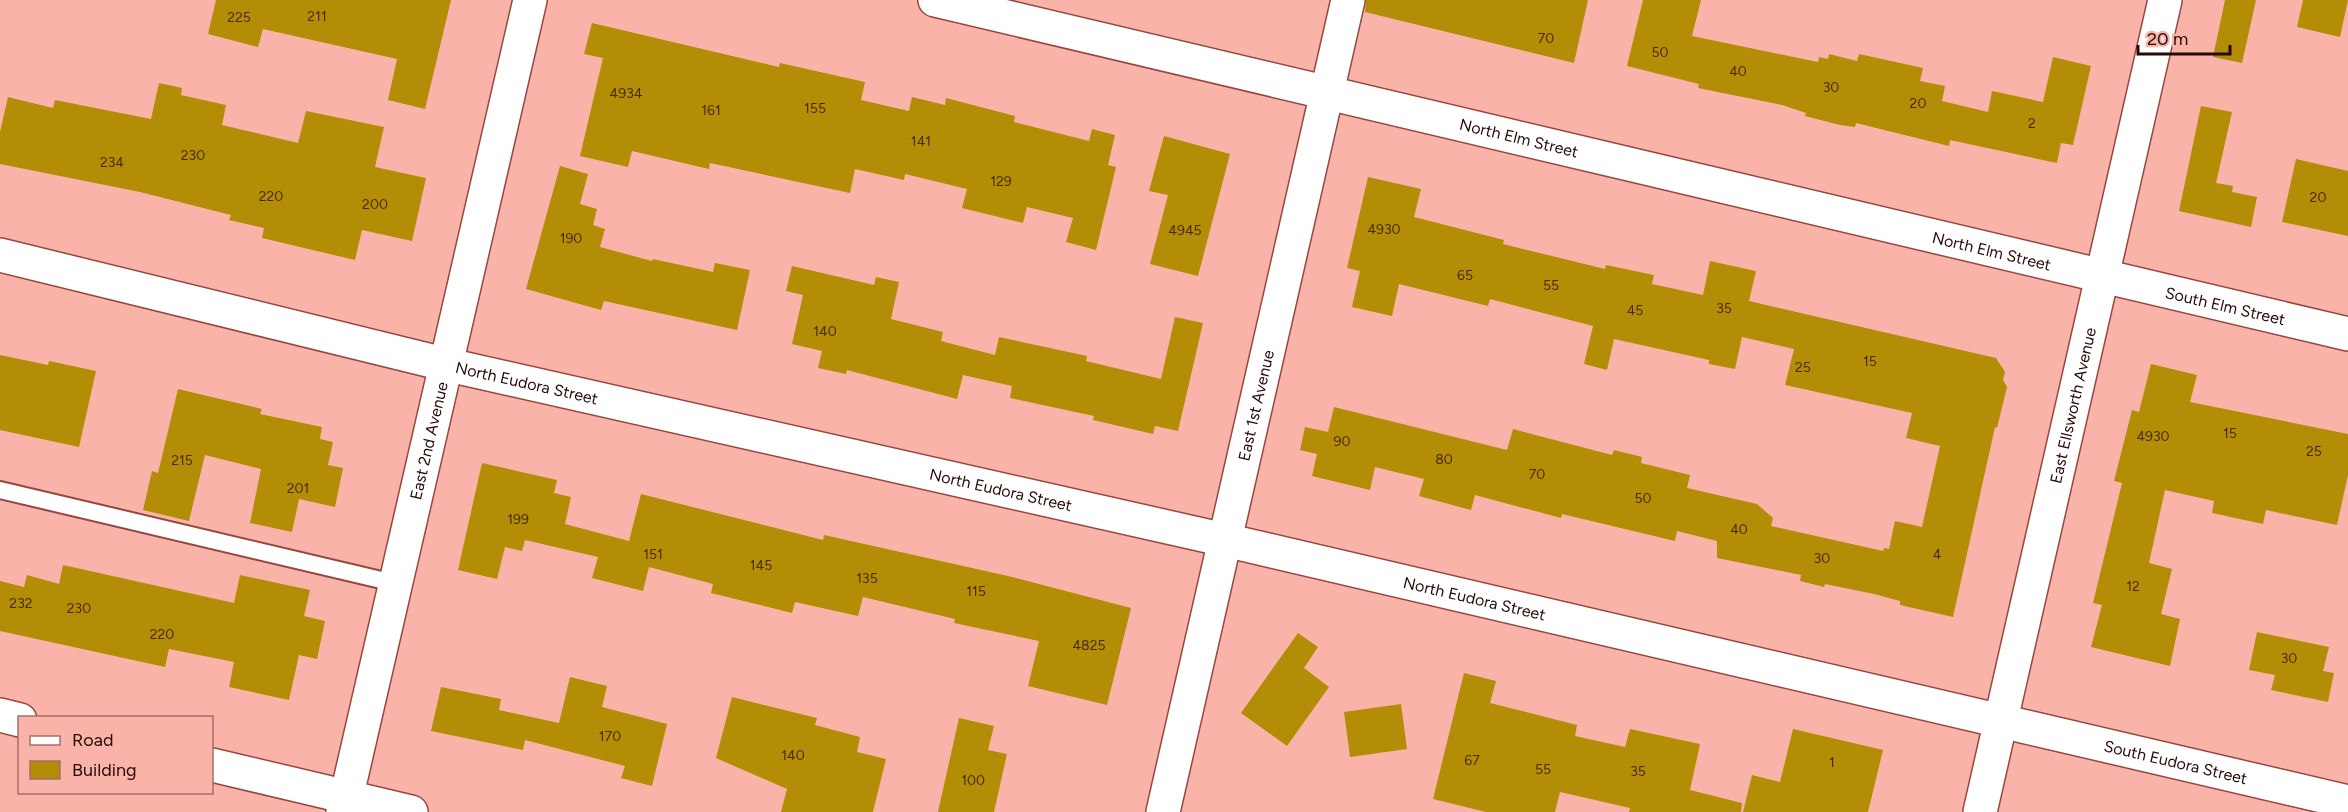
<svg xmlns="http://www.w3.org/2000/svg" width="2348" height="812" viewBox="0 0 2348 812" font-family="Figtree,sans-serif">
  <style>
    .building { fill: #b48d06 }
    .lines { fill: none; stroke-linecap: round; stroke-linejoin: round }
    .service-casing { stroke: #95483f; stroke-width: 20 }
    .minor-casing { stroke: #95483f; stroke-width: 36 }
    .tertiary-casing { stroke: #95483f; stroke-width: 36 }
    .service { stroke: #fff; stroke-width: 16 }
    .minor { stroke: #fff; stroke-width: 33 }
    .tertiary { stroke: #fff; stroke-width: 33 }
    .labels { text-anchor: middle; dominant-baseline: central; stroke-width: 6; stroke-linejoin: round; paint-order: stroke }
    .number-label { font-size: 14px; fill: #4a2a06 }
    .street-label { font-size: 16px; fill: #270906; stroke: #f9b3a9 }
  </style>
  <rect width="100%" height="100%" fill="#f9b3a9"/>
  <path class="building" d="M216 0H451L425 109 388 100 397 59 263 29 258 47 208 34Z
    M1366 0H1588L1574 63 1365 12Z
    M1643 0H1701L1692 36 1818 62 1819 57 1828 59 1829 54 1857 61 1859 54 1923 68 1920 81 1945 86 1942 101 1988 112 1992 91 2043 102 2053 57 2091 66 2073 145 2061 143 2057 163 1950 140 1949 146 1856 123 1855 127 1840 125 1805 116 1806 113 1782 105 1698 88 1699 84 1627 66Z
    M2225 0H2256L2242 63 2213 57Z
    M2303 0H2348L2340 37 2297 27Z
    M592 23 779 67 780 63 865 82 861 100 909 111 912 97 945 105 946 98 1015 116 1014 122 1089 141 1092 129 1115 135 1108 165 1116 167 1096 250 1066 242 1073 218 1027 207 1023 223 962 208 967 189 905 174 904 180 855 169 850 193 710 163 709 169 632 151 628 167 580 156 603 58 584 54Z
    M159 83 182 88 181 95 226 105 222 125 298 143 306 111 384 127 375 167 426 178 412 241 362 230 355 260 262 238 264 228 229 220 231 215 140 192 0 164V132L8 97 53 108 55 100 151 119Z
    M2201 106 2232 112 2216 183 2233 186 2232 192 2257 197 2251 227 2179 211Z
    M1164 136 1230 154 1198 276 1150 264 1168 195 1149 191Z
    M2296 159 2348 171V236L2282 222Z
    M560 166 588 174 580 204 597 209 593 225 605 229 600 247 652 261 653 259 713 272 715 263 750 270 737 330 604 301 601 310 526 289Z
    M1368 177 1421 189 1414 217 1504 240 1503 244 1605 269 1606 265 1654 275 1652 284 1703 295 1710 261 1756 271 1749 301 1996 358 2005 372 2003 380 2007 387 1997 428 1995 427 1953 617 1900 605V601L1874 594 1825 584 1824 587 1800 581 1801 575 1717 558V541L1677 531 1675 541 1562 514 1561 518 1475 495 1471 510 1419 496 1424 479 1375 467 1370 490 1312 476 1317 454 1300 450 1305 427 1328 432 1334 407 1507 450 1513 429 1612 455 1614 450 1642 457 1641 463 1690 475 1687 488 1757 504 1773 518 1771 526 1883 551 1884 548 1889 549 1895 521 1922 527 1940 446 1906 438 1912 413 1785 385 1794 349 1742 337 1735 369 1709 364V360L1614 339 1607 370 1584 364 1593 326 1490 299 1488 306 1399 284 1392 316 1352 307 1360 271 1347 268Z
    M792 266 874 285 876 277 899 282 891 319 943 332 941 341 995 355 999 337 1087 356 1086 361 1161 379 1175 317 1203 323 1178 431 1155 426 1153 434 1093 420 1094 416 1010 398 1012 386 963 375 957 399 847 370 846 374 818 368 822 351 792 344 803 295 786 291Z
    M0 355 48 365 49 361 96 371 79 447 0 430Z
    M2151 364 2197 375 2190 402 2348 434V475L2337 525 2266 510 2263 524 2212 513 2214 501 2165 490 2149 563 2172 569 2161 614 2180 619 2170 666 2091 647 2102 605 2093 603 2122 483 2114 481 2132 410 2139 412Z
    M178 389 262 409 260 414 322 427 320 439 333 442 328 465 343 468 335 507 299 499 292 532 250 523 261 469 205 455 189 521 143 510 152 471 158 473Z
    M482 463 557 480 554 493 571 497 565 524 629 541 641 494 823 540 824 535 1008 576 1131 608 1107 705 1028 686 1039 641 954 623 955 619 863 597 858 616 795 602 792 613 711 593 713 584 649 567 643 591 592 578 598 557 525 540 522 551 505 547 497 579 458 570Z
    M63 565 234 603 240 575 310 590 304 616 325 621 317 659 299 655 289 700 229 687 234 662 169 649 165 667 0 631V581L24 587 27 575 59 584Z
    M2257 632 2329 647 2323 671 2334 673 2328 702 2271 690 2275 675 2249 670Z
    M1298 633 1318 647 1304 668 1329 687 1287 746 1241 713Z
    M1464 673 1496 681 1490 703 1577 725 1575 736 1625 747 1630 729 1700 744 1690 790 1742 803 1741 812H1629L1630 808 1560 792 1555 812H1486L1433 799Z
    M570 677 607 686 602 707 667 724 652 786 621 778 625 766 525 740 523 750 431 731 441 687 501 699 499 710 559 723Z
    M732 697 817 718 815 725 860 737 857 752 886 759 873 812H781L787 789 716 758Z
    M1401 704 1407 749 1350 757 1344 712Z
    M959 718 994 726 988 750 1007 754 994 812H938Z
    M1793 729 1883 750 1868 812H1743L1752 775 1780 782Z"/>
  <g class="lines">
    <g class="service-casing">
      <path id="service" d="M0 490 394 583"/>
    </g>
    <g class="minor-casing">
      <g id="minor">
        <path id="s1" d="M935 0C1407 108 1876 226 2348 334"/>
        <path id="s2" d="M0 255 444 364 1225 540 2348 802"/>
        <path d="M0 715 20 720"/>
        <path d="M212 765 411 812"/>
        <path id="s3" d="M343 812 530 0"/>
        <path id="s4" d="M1980 812 2165 0"/>
      </g>
    </g>
    <g class="tertiary-casing">
      <g id="tertiary">
        <path id="s5" d="M1163 812 1348 0"/>
      </g>
    </g>
    <use href="#service" class="service"/>
    <use href="#minor" class="minor"/>
    <use href="#tertiary" class="tertiary"/>
  </g>
  <g class="labels">
    <g class="number-label">
      <text x="317" y="16">211</text>
      <text x="239" y="17">225</text>
      <text x="1546" y="38">70</text>
      <text x="1660" y="52">50</text>
      <text x="1738" y="71">40</text>
      <text x="1831" y="87">30</text>
      <text x="626" y="93">4934</text>
      <text x="1918" y="103">20</text>
      <text x="815" y="108">155</text>
      <text x="711" y="110">161</text>
      <text x="2032" y="123">2</text>
      <text x="921" y="141">141</text>
      <text x="193" y="155">230</text>
      <text x="112" y="162">234</text>
      <text x="1001" y="181">129</text>
      <text x="271" y="196">220</text>
      <text x="2318" y="197">20</text>
      <text x="375" y="204">200</text>
      <text x="1384" y="229">4930</text>
      <text x="1185" y="230">4945</text>
      <text x="571" y="238">190</text>
      <text x="1465" y="275">65</text>
      <text x="1551" y="285">55</text>
      <text x="1724" y="308">35</text>
      <text x="1635" y="310">45</text>
      <text x="825" y="331">140</text>
      <text x="1870" y="361">15</text>
      <text x="1803" y="367">25</text>
      <text x="2230" y="433">15</text>
      <text x="2153" y="436">4930</text>
      <text x="1342" y="441">90</text>
      <text x="2314" y="451">25</text>
      <text x="1444" y="459">80</text>
      <text x="182" y="460">215</text>
      <text x="1537" y="474">70</text>
      <text x="298" y="488">201</text>
      <text x="1643" y="498">50</text>
      <text x="518" y="519">199</text>
      <text x="1739" y="529">40</text>
      <text x="653" y="554">151</text>
      <text x="1937" y="554">4</text>
      <text x="1822" y="558">30</text>
      <text x="761" y="565">145</text>
      <text x="867" y="578">135</text>
      <text x="2133" y="586">12</text>
      <text x="976" y="591">115</text>
      <text x="21" y="603">232</text>
      <text x="79" y="608">230</text>
      <text x="162" y="634">220</text>
      <text x="1089" y="645">4825</text>
      <text x="2289" y="658">30</text>
      <text x="610" y="736">170</text>
      <text x="793" y="755">140</text>
      <text x="1472" y="760">67</text>
      <text x="1832" y="762">1</text>
      <text x="1543" y="769">55</text>
      <text x="1638" y="771">35</text>
      <text x="973" y="780">100</text>
    </g>
    <g class="street-label">
      <text stroke="none"><textPath href="#s1" startOffset="600">North Elm Street</textPath></text>
      <text stroke="none"><textPath href="#s1" startOffset="1086">North Elm Street</textPath></text>
      <text stroke="none"><textPath href="#s1" startOffset="1326">South Elm Street</textPath></text>
      <text stroke="none"><textPath href="#s2" startOffset="542">North Eudora Street</textPath></text>
      <text stroke="none"><textPath href="#s5" startOffset="417">East 1st Avenue</textPath></text>
      <text stroke="none"><textPath href="#s4" startOffset="417">East Ellsworth Avenue</textPath></text>
      <text stroke="none"><textPath href="#s3" startOffset="381">East 2nd Avenue</textPath></text>
      <text stroke="none"><textPath href="#s2" startOffset="1028">North Eudora Street</textPath></text>
      <text stroke="none"><textPath href="#s2" startOffset="1514">North Eudora Street</textPath></text>
      <text stroke="none"><textPath href="#s2" startOffset="2234">South Eudora Street</textPath></text>
    </g>
  </g>
  <rect x="18" y="716" width="195" height="78" fill="#f9b3a9" stroke="#a56f68" stroke-width="1.5"/>
  <rect x="30" y="736" width="30" height="9" fill="#ffffff" stroke="#a56f68" stroke-width="1.5"/>
  <text x="72" y="746" font-size="18" fill="#270906">Road</text>
  <rect x="30" y="761" width="30" height="18" fill="#b48d06" stroke="#a56f68" stroke-width="1.5"/>
  <text x="72" y="776" font-size="18" fill="#270906">Building</text>
  <path d="M2138 45v9h92v-9" fill="none" stroke="#270906" stroke-width="3"/>
  <text x="2147" y="45" font-size="18" fill="#270906" stroke="#f9b3a9" stroke-width="4.5" paint-order="stroke">20 m</text>
</svg>
